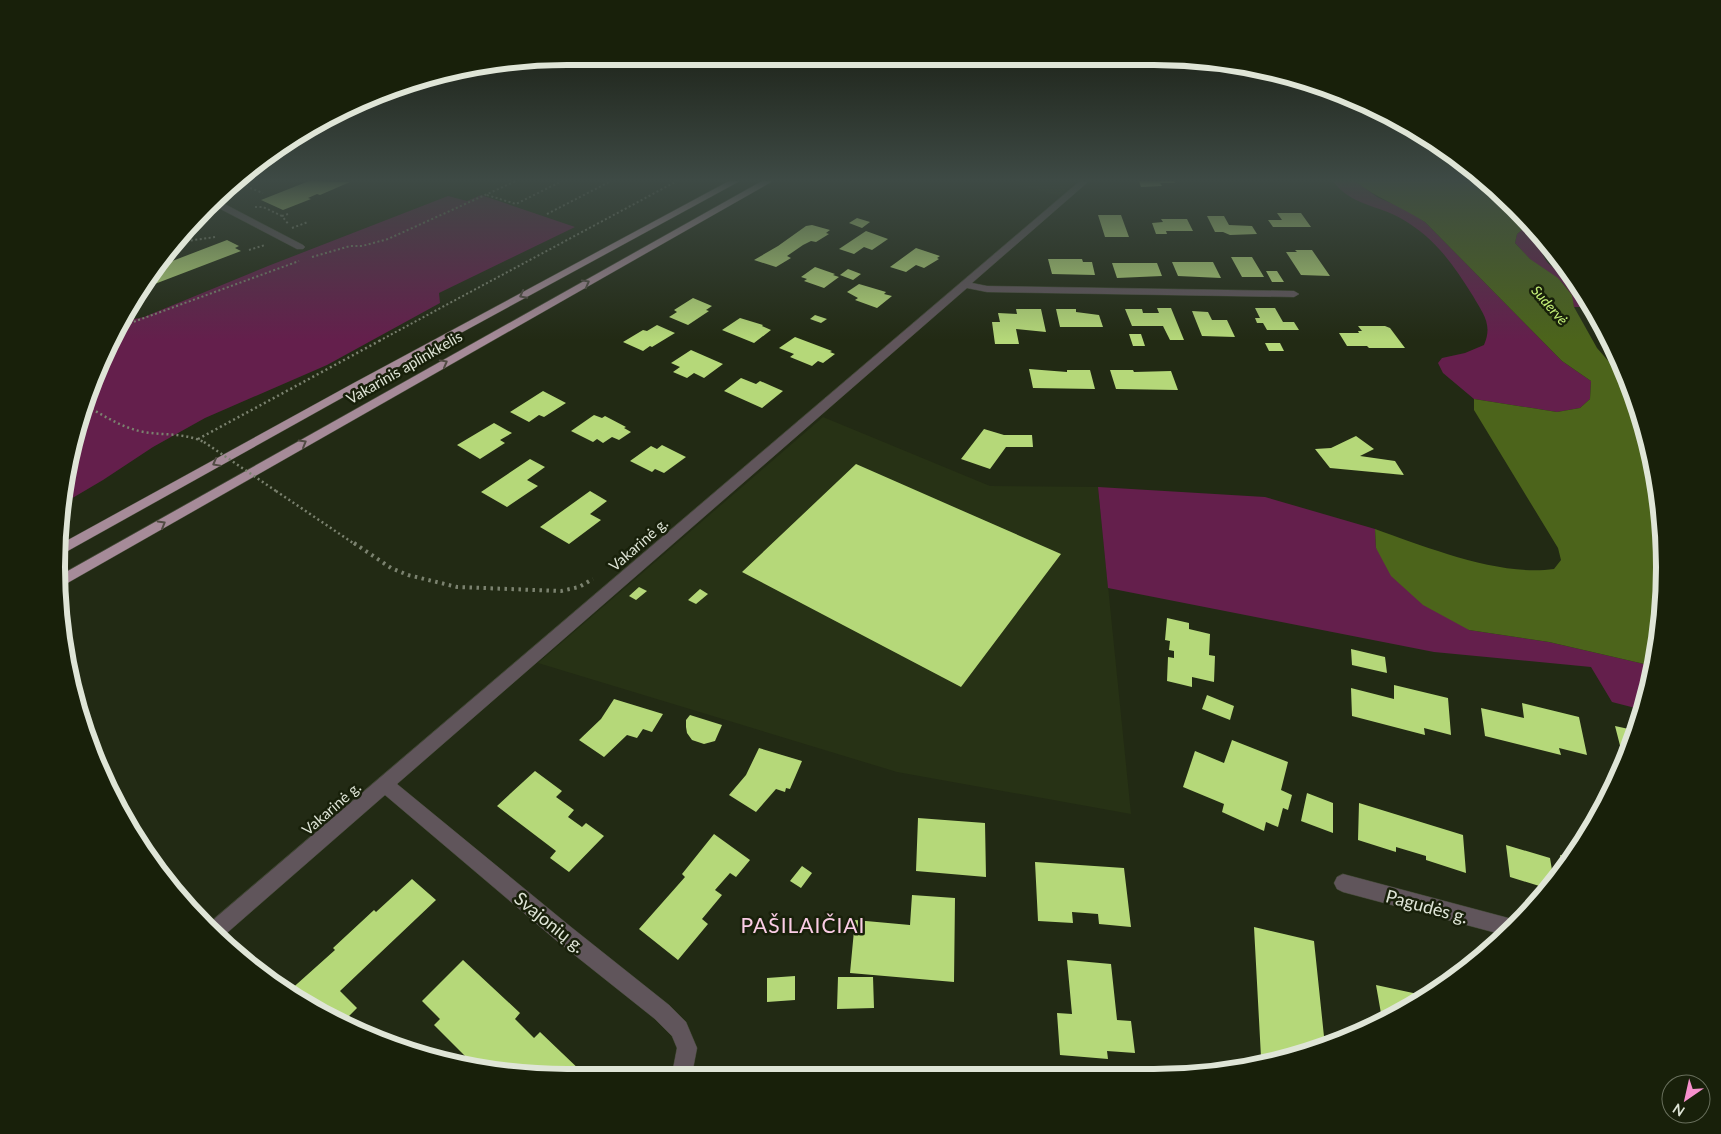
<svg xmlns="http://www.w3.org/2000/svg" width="1721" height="1134" viewBox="0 0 1721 1134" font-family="Lato,sans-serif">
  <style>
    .built { fill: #273215 }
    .green { fill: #641f4c }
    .water { fill: #4c641b }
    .building { fill: #b5d879 }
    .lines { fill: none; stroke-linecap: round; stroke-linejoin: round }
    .minor-casing { stroke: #404833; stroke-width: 1 }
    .trunk-casing { stroke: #404833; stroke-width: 1 }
    .path-far2 { stroke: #7b826f; stroke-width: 2; stroke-dasharray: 2 2.5; stroke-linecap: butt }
    .path-far1 { stroke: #7b826f; stroke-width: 2.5; stroke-dasharray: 2 3; stroke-linecap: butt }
    .path { stroke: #7b826f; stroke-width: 4; stroke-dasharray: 2.5 4.5; stroke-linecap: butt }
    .minor { fill: #60555b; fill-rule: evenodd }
    .trunk { fill: #a68b99; fill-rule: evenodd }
    .path-bridge { stroke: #7b826f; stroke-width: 2.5; stroke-dasharray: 2 3; stroke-linecap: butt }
    .oneway { stroke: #514b43 }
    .labels { text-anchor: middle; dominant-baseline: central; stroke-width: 5; stroke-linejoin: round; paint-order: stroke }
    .far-water-label { font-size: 14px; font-style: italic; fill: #c7f379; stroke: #18200a }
    .street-label { font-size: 15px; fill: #dfe5d7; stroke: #18200a }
    .near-street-label { font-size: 18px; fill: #dfe5d7; stroke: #18200a }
    .near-quarter-label { font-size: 21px; letter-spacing: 1px; fill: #fbcde6; stroke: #18200a }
    .rim { fill: none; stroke: #dfe5d7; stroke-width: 6 }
  </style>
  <rect width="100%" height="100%" fill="#222a14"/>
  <path class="built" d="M1004 181H1074L1059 196Z
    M823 417 990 486 1098 487 1131 814 897 772 538 663Z"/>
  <path class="green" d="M1333 181H1355L1377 197 1407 210 1425 222 1562 361 1591 381 1590 399 1580 408 1557 412 1474 399 1443 373 1438 363 1442 358 1465 353 1484 345C1493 324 1483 314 1473 296 1453 264 1435 238 1402 219 1378 205 1350 205 1333 181Z
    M481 195 575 227 439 293 440 303 327 365 205 418 153 447 103 480 64 503 83 403 120 322 144 317 268 266 448 196 467 201Z
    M1529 224 1542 238 1539 244C1541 251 1544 260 1550 265 1566 279 1579 277 1585 302L1581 307H1574C1570 282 1551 274 1532 261 1526 256 1521 249 1515 243L1517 234Z
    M1098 487 1265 497 1375 529 1376 548 1469 630 1549 642 1653 666 1643 710 1612 702 1591 667 1434 652 1108 588Z"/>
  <path class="water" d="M1355 181 1491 183 1529 224 1517 234 1515 243 1530 259 1558 278 1572 295 1574 307 1597 348 1629 385 1647 435 1664 533 1660 633 1653 666 1549 642 1469 630 1423 605 1391 576 1376 548 1375 529C1426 547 1500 577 1554 569L1561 560 1558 548 1474 410V399L1557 412 1580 408 1590 399 1591 381 1562 361 1425 222C1402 207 1376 198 1355 181Z"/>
  <path class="building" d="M309 181 350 182 320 195 317 194 308 198 311 199 283 210 261 200Z
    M1139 181H1174L1175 183H1160L1162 186 1141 187Z
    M1277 213H1301L1311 227H1273L1268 220H1282Z
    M1098 215H1121L1129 237H1105Z
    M1207 216H1224L1229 225 1252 226 1257 234 1230 235 1223 232H1215Z
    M857 218 870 222 862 228 849 223Z
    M1161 219H1187L1193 231H1166L1167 234H1156L1152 223 1163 222Z
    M812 225 830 230 826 233 829 234 816 242 811 241 803 245 787 256 791 258 776 267 754 260 778 246 806 226Z
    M866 231 888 239 872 250 864 247 854 254 839 249Z
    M227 240 239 246 235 248 241 251 139 290 154 268Z
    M916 248 940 256 937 258 939 259 924 268 916 265 906 272 890 267Z
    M1295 250H1312L1330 276 1301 275 1286 252H1297Z
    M1231 257H1252L1264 277H1242Z
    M1048 259H1082L1083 262H1092L1095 275 1052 274Z
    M1172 262H1213L1221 278 1178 276Z
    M1112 263H1157L1162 276 1117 278Z
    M815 267 835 274 833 275 839 277 824 288 804 281 807 279 801 277Z
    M848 269 861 274 853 280 840 275Z
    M1266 271H1277L1284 282H1272Z
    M859 284 886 292 884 294 892 296 877 308 855 300 858 298 847 292Z
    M693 298 712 306 706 310 709 311 688 325 669 317 677 312 674 310Z
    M1157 308H1171L1184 340H1170L1163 326H1132L1125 309H1142L1143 313H1159Z
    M1255 308H1275L1283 322H1294L1299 330H1267L1263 323H1257L1255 318H1260Z
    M1016 309H1041L1046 332 1016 329 1019 344H995L992 322H1000L998 313 1017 314Z
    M1056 309H1076V312L1099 315 1103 327H1060Z
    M1192 311 1208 312 1212 320H1227L1235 337 1202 336Z
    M815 315 827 319 821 323 810 319Z
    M740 318 763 325 762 326 771 330 754 343 722 330Z
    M657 325 675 333 652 347 650 346 643 351 623 342 643 330 647 331Z
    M1358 326H1385L1390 328 1405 348H1369L1367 346H1347L1339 333H1359L1358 331H1362Z
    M1129 334H1141L1145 346H1133Z
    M795 337 832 351 830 352 835 354 823 363 818 361 812 366 790 357 794 354 779 348Z
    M1265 343H1280L1284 351H1269Z
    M691 350 723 364 704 378 694 373 687 378 673 372 680 367 671 363Z
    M1029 369 1067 372V370H1090L1095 389 1033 388Z
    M1110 370H1133L1134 372 1171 371 1178 390 1116 389Z
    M741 378 756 384 760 381 783 391 762 408 724 391Z
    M543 391 566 403 544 417 539 415 529 422 510 412Z
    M594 415 602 418 605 416 626 427 624 428 631 432 619 440 612 437 603 443 597 439 593 442 571 431Z
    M494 423 512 433 500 440 505 443 480 459 457 445Z
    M984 429 1004 435H1032L1033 447H1006L990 469 961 459Z
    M1356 436 1374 449 1360 456 1395 461 1404 475 1330 468 1315 449 1331 448Z
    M662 445 686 457 664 473 655 469 652 472 630 461 651 446 657 449Z
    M530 459 545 467 527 480 538 486 507 507 481 492Z
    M856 464 1061 554 961 687 742 572Z
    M590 491 607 501 590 514 601 520 569 544 540 527Z
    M639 587 647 591 636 600 629 596Z
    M700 589 708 594 696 604 688 600Z
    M1167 618 1189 623V629L1210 634 1209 655 1215 656 1214 682 1192 677V687L1167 681 1168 657 1174 658V651L1169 650 1170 641 1165 640Z
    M1351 649 1385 657 1387 673 1352 665Z
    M1394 685 1448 698 1451 735 1424 728 1425 735 1352 716 1351 688 1394 699Z
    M1207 695 1234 706 1230 720 1202 709Z
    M614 699 663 714 652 732 643 729 637 738 627 735 604 757 579 740 601 719Z
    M1522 703 1579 717 1587 755 1559 748 1561 755 1485 736 1481 708 1524 718Z
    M690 715 722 725 715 741 704 744 692 740 687 733 686 727V720Z
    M1615 726 1638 731 1624 761Z
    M1232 740 1288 762 1281 790 1292 795 1288 810 1283 808 1278 827 1266 822 1264 831 1222 812 1224 804 1183 787 1195 751 1224 763Z
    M759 748 802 761 790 789 786 788 785 792 776 789 756 812 729 795 746 775Z
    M535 771 562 791 556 797 574 810 568 817 582 827 586 823 604 836 569 872 550 858 556 851 497 806Z
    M1307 793 1333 803V833L1301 821Z
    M1359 803 1463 835 1466 873 1426 860V856L1396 847V852L1358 840Z
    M918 818 985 823 986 877 916 871Z
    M714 834 750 860 736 877 730 873 715 890 722 895 702 919 708 924 678 960 639 929 685 877 682 874Z
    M1506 845 1550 858 1554 882 1549 889 1510 877Z
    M1560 855 1571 858 1563 869Z
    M1035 862 1124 868 1131 927 1099 924 1098 914 1072 912 1073 923 1038 921Z
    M802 866 812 873 801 888 790 881Z
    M412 879 436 900 340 991 357 1008 341 1024 311 1009 288 992 335 950 333 948 374 910 376 912Z
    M912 895 955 898 954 982 850 973 855 920 910 925Z
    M1254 927 1314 941 1325 1046 1286 1060 1279 1062 1261 1057Z
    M463 960 520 1013 515 1019 534 1038 540 1032 584 1074 501 1073 476 1067 434 1025 440 1019 422 1001Z
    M1067 960 1111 964 1117 1020 1131 1021 1135 1053 1107 1051 1108 1059 1060 1055 1057 1013 1072 1014Z
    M795 976V1000L767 1002V978Z
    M838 977H873L874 1008 837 1009Z
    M1376 985 1427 996 1388 1020 1382 1019Z"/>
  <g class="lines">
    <g class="minor-casing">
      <path id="minor" d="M1080 181H1089L972 283 987 286 1294 291 1299 294 1294 297 987 292 967 288 397 784 571 927 669 1005 686 1022 697 1048 692 1074H672L677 1048 672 1036 655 1019 557 941 385 795 220 939 207 925Z
        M215 199 303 245 305 247 303 249H297L209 203Z
        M1343 874 1512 919 1519 922 1504 935 1343 892 1337 889 1334 883 1337 877Z"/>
    </g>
    <g class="trunk-casing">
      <path id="trunk" d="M729 181H740L358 389 57 557V546L350 385Z
        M762 181H773L57 589V577Z"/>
    </g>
    <path class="path-far2" d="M225 190 240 184 263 193
      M487 195 516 204 562 181
      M255 207H263L282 216
      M288 214 282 216 289 225
      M547 214 611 181
      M292 228 308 222
      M173 243 215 237
      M249 250 265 245
      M170 253 177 257
      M164 254 170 253 181 242
      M312 257 350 246H362L388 239 516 181
      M117 328 299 261
      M379 341 677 181"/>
    <path class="path-far1" d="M83 404C101 414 119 426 139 431 161 436 183 432 204 442
      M198 439 381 340
      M276 491 356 545"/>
    <path class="path" d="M354 543 391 568 408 575 457 587 561 591 579 587 593 579"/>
    <use href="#minor" class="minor"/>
    <use href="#trunk" class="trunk"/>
    <path class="path-bridge" d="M204 442 276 491"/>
  </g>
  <defs><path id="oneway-chevron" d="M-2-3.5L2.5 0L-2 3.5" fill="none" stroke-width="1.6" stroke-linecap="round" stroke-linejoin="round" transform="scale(1.25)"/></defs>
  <g class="oneway">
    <use href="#oneway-chevron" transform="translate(586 283) rotate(-29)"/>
    <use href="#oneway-chevron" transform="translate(523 295) rotate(152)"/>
    <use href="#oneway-chevron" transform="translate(444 363) rotate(-29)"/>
    <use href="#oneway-chevron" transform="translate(303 443) rotate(-30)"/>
    <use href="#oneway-chevron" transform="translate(216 463) rotate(151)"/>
    <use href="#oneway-chevron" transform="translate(162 524) rotate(-30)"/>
  </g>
  <linearGradient id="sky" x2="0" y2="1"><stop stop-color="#13170b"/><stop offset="0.53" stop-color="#3e4a45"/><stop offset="1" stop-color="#3e4a45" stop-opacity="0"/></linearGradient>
  <rect width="1721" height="340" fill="url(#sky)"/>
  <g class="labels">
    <g class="far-water-label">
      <text transform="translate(1550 305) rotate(49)">Sudervė</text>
    </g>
    <g class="street-label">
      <text transform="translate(404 367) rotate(-30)">Vakarinis aplinkkelis</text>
      <text transform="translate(638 544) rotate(-41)">Vakarinė g.</text>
      <text transform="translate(331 808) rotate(-41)">Vakarinė g.</text>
    </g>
    <g class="near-street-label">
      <text transform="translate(1427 906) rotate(15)">Pagudės g.</text>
      <text transform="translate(550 922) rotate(39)">Svajonių g.</text>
    </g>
    <g class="near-quarter-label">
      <text x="803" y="924">PAŠILAIČIAI</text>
    </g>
  </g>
  <path d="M0 0H1721V1134H0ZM567 65H1154A502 502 0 0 1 1656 567V567A502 502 0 0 1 1154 1069H567A502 502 0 0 1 65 567V567A502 502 0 0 1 567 65Z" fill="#18200a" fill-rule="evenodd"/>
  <path class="rim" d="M567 65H1154A502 502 0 0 1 1656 567V567A502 502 0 0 1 1154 1069H567A502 502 0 0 1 65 567V567A502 502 0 0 1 567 65Z"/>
  <g transform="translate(1686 1099) rotate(214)"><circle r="24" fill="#18200a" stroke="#686f5c"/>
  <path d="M0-4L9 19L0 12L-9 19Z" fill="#f790cd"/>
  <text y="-8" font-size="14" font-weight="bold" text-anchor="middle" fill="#dfe5d7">N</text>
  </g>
</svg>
